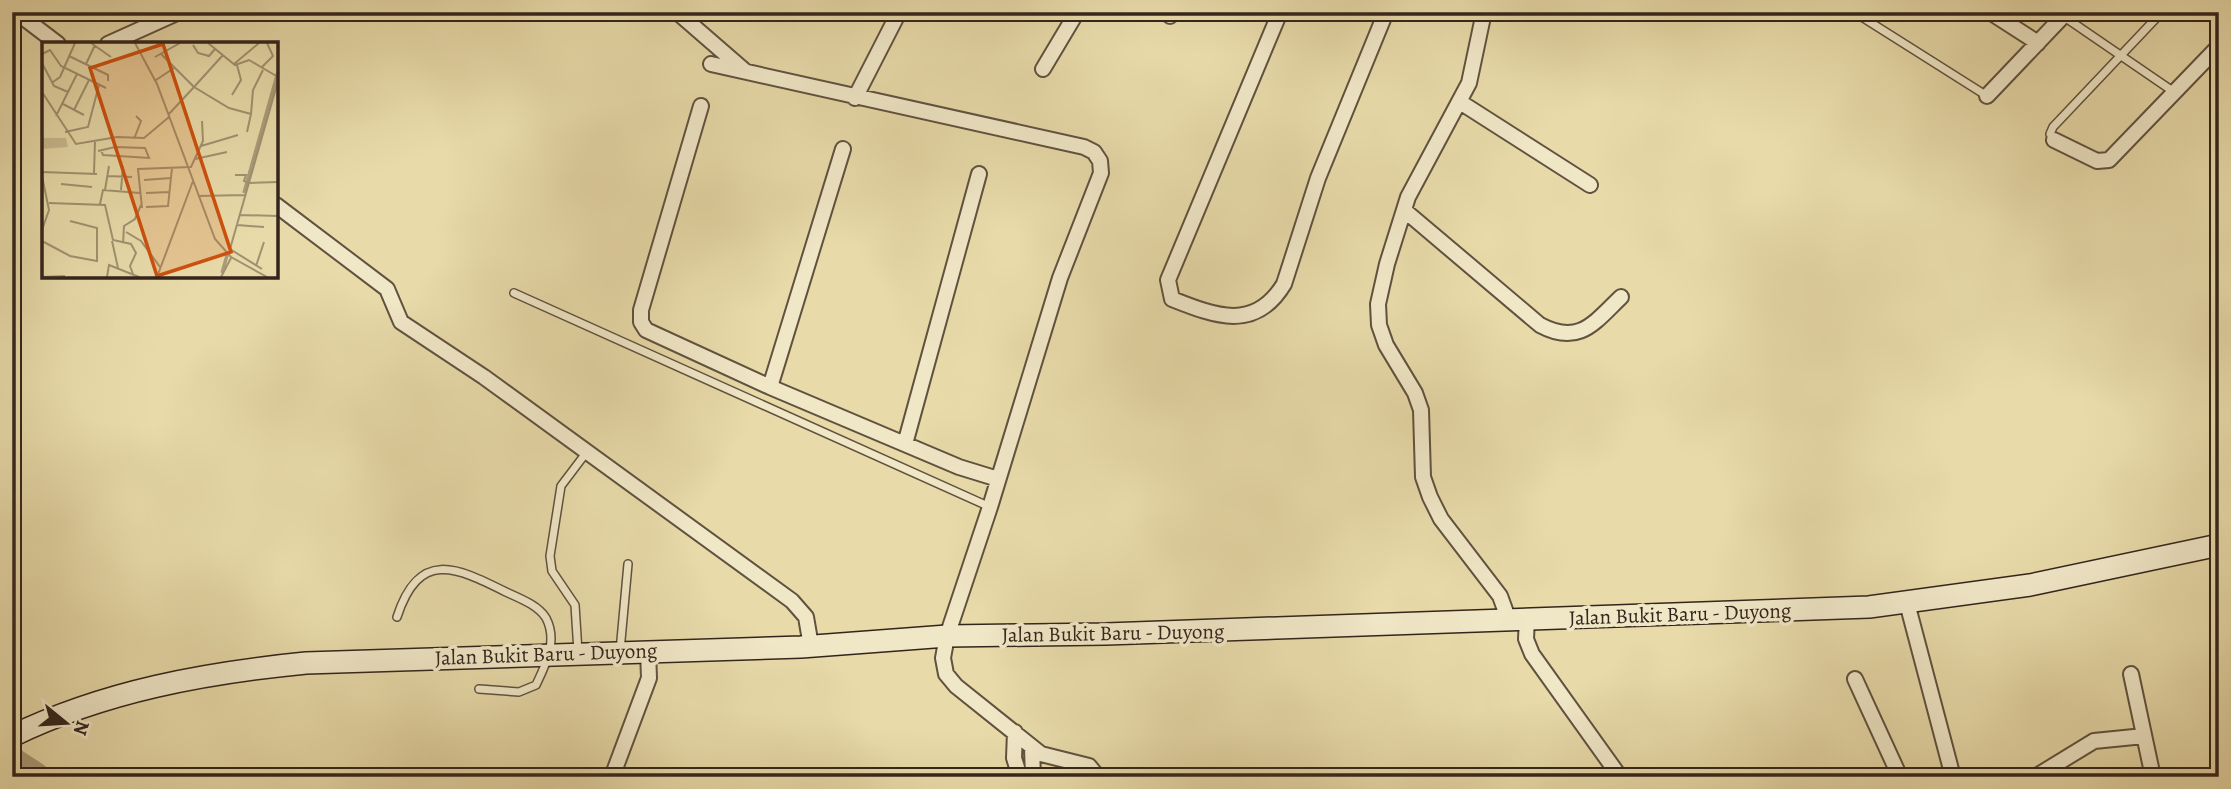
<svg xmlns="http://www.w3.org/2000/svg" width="2231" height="789" viewBox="0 0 2231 789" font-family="Alegreya,serif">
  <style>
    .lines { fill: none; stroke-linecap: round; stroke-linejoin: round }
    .river { stroke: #aa9c79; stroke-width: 30 }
    .lane-casing { stroke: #60523f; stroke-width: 10 }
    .street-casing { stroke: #60523f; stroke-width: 18 }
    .secondary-casing { stroke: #33251c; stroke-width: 24 }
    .lane { stroke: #f0e7c7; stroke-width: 7 }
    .street { stroke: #f0e7c7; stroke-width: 14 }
    .secondary { stroke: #f0e7c7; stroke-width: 21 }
    .labels { text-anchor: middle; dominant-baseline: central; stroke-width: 7; stroke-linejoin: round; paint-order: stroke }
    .street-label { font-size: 21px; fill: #33251c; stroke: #f0e7c7 }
    .inset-river { fill: none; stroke: #aa9c79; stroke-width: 3.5 }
    .inset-road { fill: none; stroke: #a09271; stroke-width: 2 }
    .view { fill: #cd510e; fill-opacity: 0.15; stroke: #cd510e; stroke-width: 3.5 }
    .inset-edge { fill: none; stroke: #33251c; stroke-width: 3.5 }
  </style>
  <rect width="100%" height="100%" fill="#e8daa9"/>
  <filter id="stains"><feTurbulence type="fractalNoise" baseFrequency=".00286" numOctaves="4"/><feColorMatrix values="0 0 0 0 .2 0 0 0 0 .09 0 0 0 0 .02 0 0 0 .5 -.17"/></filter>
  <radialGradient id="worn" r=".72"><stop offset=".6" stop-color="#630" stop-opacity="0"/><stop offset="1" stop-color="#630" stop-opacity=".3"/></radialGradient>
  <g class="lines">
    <path class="river" d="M12 762 35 777"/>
    <g class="lane-casing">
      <path id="lane" d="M1854 12 1987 96
        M2063 16 2174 92
        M2054 140 2050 134 2053 127 2162 12
        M514 293 990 507
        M397 617C419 549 456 567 506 592 519 598 538 605 546 618 558 641 546 664 536 685L519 692 479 689
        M620 651 628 564
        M578 652 575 605 552 571 550 556 561 486 586 453"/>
    </g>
    <g class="street-casing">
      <path id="street" d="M16 12 58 44
        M677 12 745 71
        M1166 12 1170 16
        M1280 12 1168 280 1172 299C1215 316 1255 332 1284 284L1318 178 1386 12
        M1484 12 1469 83 1408 197 1387 264 1378 304 1379 325 1386 345 1415 393 1421 410 1423 477 1430 497 1441 519 1500 596 1508 618
        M1990 12 2038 43
        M108 44 179 12
        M711 64 1084 147 1094 152 1100 161 1101 173 1060 278 990 507 947 636 943 658 946 674 956 686 1041 754 1089 766 1098 777
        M1043 69 1077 12
        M1987 96 2067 12
        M855 98 899 12
        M1460 102 1590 185
        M701 106 641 310V322L646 330 770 387 959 467 998 479
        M2054 140 2097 161 2109 160 2219 46
        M276 205 387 289 401 322 484 377 792 601 806 617 811 646
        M1404 210 1540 325C1579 346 1594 323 1621 297
        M770 387 843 149
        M905 444 979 174
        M1907 603 1953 777
        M1527 618 1526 639 1532 654 1620 777
        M2131 674 2153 777
        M1855 679 1900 777
        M1015 732 1014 758 1020 777
        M1032 748 1033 777
        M612 777 649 678 648 651
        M2035 777 2094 741 2144 736"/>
    </g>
    <g class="secondary-casing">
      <path id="secondary" d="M12 736C105 691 205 673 306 663L801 647 947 636 1106 634 1869 607 2030 585 2219 545"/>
    </g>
    <use href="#lane" class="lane"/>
    <use href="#street" class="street"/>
    <use href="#secondary" class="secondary"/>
  </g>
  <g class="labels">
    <g class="street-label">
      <text transform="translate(1680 614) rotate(-2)">Jalan Bukit Baru - Duyong</text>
      <text transform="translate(1113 633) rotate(-1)">Jalan Bukit Baru - Duyong</text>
      <text transform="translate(546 654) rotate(-2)">Jalan Bukit Baru - Duyong</text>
    </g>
  </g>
  <g transform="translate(42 42)">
    <rect width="236" height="236" fill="#e8daa9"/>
    <path d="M0 96H24L26 105 0 107Z" fill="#c9bb91"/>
    <path class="inset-river" d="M202 151 236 30M180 231 186 210"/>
    <path class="inset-road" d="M49 1 69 15M93 1 115 42 173 197 189 215 225 235M166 1 193 23 207 18 236 35M151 3 156 11 167 14 173 7M0 12 8 8 19 24 64 46M119 12 152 45 181 13M27 14 66 33V39M113 15 138 1M0 21 12 44 26 50M44 22 53 3M192 22 217 1M219 26 231 14 225 1M114 38 132 26M11 40 18 35 33 1M0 50 34 102 75 95 102 96 127 75M190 53 199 38 195 23M21 62 42 73M32 68 47 38M209 72 211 48 221 28M126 73 152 45 187 66 209 72 205 90M14 74 35 32M23 90 46 85 57 43M92 97 99 79 94 74M159 104 196 93M56 109 73 105 103 106 107 116 61 113 59 108M153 117 185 110M0 130 55 132M52 131 53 99M193 133H204L202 139 207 141 236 140M0 134 7 168 0 188M66 134 90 135M102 138 129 136M19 142 50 145M63 148 67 124M79 148 81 124M104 151 128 150M156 154 203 153M7 161 63 163 71 198 89 202 94 211 88 224 91 232M58 162 61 148 98 151M104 165 126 164 130 126M100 166 96 127 149 125 161 99 160 79M198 173 236 174M195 183 222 185M84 190 99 199 118 225M0 199 28 214 55 219V186L28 179M70 199 76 226M81 202 82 184 93 177 99 163M214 224 222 200M220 227 188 207 236 39M0 235 23 234M65 235 67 223 97 235M115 235 151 139M179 235 189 216"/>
    <path class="view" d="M121 2 189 210 115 234 48 26Z"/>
    <rect width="236" height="236" class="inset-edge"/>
  </g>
  <rect width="2231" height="789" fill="none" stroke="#e8daa9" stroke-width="42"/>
  <rect x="14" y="14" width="2203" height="761" fill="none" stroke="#33251c" stroke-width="3.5"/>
  <rect x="21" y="21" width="2189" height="747" fill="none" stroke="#33251c" stroke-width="2"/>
  <g transform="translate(66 723) rotate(108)" stroke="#f0e7c7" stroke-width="5" paint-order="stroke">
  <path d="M0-5L12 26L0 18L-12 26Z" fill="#33251c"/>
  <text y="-10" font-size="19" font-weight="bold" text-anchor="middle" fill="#33251c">N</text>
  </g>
  <rect width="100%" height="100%" filter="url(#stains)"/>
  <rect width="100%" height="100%" fill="url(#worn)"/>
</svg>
